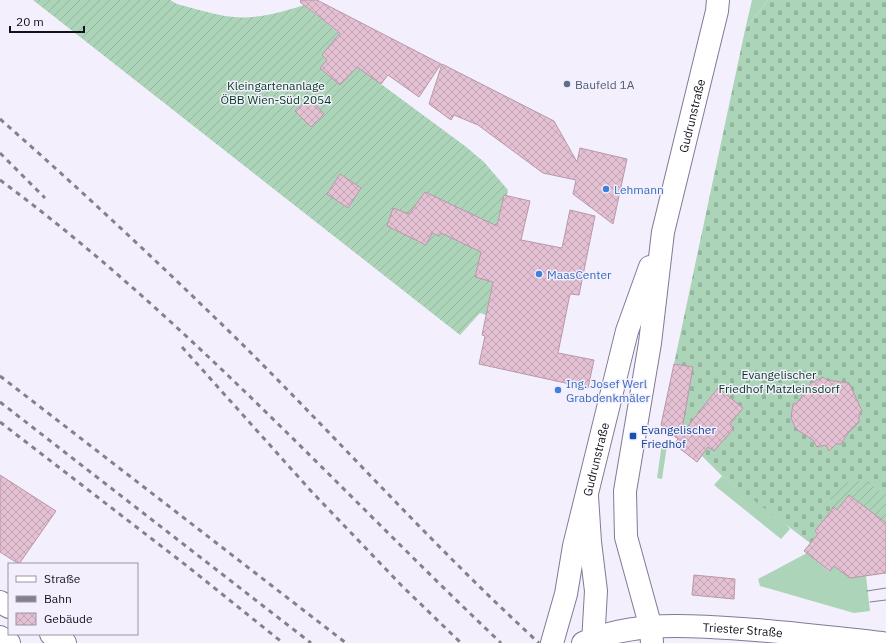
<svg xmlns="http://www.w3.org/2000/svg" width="886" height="643" viewBox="0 0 886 643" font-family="'IBM Plex Sans',sans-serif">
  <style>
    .grass { fill: #acd4b9 }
    .cemetery { fill: url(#cemetery-stones) }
    .garden { fill: url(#garden-furrows) }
    .building { fill: url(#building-cross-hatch); stroke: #ba98aa }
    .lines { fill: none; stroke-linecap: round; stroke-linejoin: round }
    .secondary-casing { stroke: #837997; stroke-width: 24 }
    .primary-casing { stroke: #837997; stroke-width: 24 }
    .secondary { stroke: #fff; stroke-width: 22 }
    .primary { stroke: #fff; stroke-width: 22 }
    .tram { stroke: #84808c; stroke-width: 1 }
    .rail { stroke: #84808c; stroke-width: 3; stroke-dasharray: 5 5; stroke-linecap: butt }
    .service-dot { fill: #5c6f8a; stroke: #f3effc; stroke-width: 1.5 }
    .shop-dot { fill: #3f7fe0; stroke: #f3effc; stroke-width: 1.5 }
    .transit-dot { fill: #1a4fb4; stroke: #f3effc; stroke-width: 1.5 }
    .labels { text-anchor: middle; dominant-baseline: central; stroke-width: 3; stroke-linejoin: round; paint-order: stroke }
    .service-label { font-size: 12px; fill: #4e5e75; stroke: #f3effc; text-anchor: start }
    .park-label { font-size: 12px; fill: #003b1f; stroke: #f3effc }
    .street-label { font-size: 12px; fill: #15111c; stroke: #f3effc }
    .shop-label { font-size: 12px; fill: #366cbe; stroke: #f3effc; text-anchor: start }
    .transit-label { font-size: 12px; fill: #164399; stroke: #f3effc; text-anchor: start }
  </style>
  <defs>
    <pattern id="cemetery-stones" width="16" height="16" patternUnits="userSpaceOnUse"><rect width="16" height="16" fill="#acd4b9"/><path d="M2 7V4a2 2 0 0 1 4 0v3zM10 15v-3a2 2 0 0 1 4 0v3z" fill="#93b59e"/></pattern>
    <pattern id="garden-furrows" width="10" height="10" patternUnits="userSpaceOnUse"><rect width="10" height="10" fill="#acd4b9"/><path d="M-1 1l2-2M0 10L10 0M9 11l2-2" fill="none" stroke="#93b59e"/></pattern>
    <pattern id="building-cross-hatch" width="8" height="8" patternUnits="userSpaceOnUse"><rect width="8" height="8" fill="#e3c0d2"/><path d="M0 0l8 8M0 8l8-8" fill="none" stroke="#c2a4b4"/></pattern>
  </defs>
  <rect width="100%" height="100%" fill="#f3effc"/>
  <path class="grass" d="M752 0H768L745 30Z
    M662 443 667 446 662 479 657 478Z
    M722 476 784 522 790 529 781 539 714 485Z
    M807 553 829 571 834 566 850 578 866 576 870 611 854 613 760 586 758 579Z"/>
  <path class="cemetery" d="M768 0H886V573L850 578 834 566 830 571 804 551 810 543 722 476 702 456 697 462 674 444 678 439 661 425 745 30Z"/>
  <path class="garden" d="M33 0H170L177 4C193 8 209 13 225 16 254 21 283 12 310 3L307 8 356 46 347 59 465 146 484 162 508 190 507 195H504L495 233 503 236 486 315 480 313 460 335Z
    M855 480 867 482 886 495V523L849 495 837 510 834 507 832 511C827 492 838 483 855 480Z"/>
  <path class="building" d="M301 0H317L441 64 419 97 388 75 381 84 357 67 340 85 320 68 327 60 322 55 340 33 300 2Z
    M442 64 554 121 577 162 580 148 627 159 613 224 573 194 576 180 543 173 478 125 454 115 451 120 429 104Z
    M309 98 324 114 311 127 295 111Z
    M340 174 361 188 348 208 327 194Z
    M425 192 497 226 504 195 530 201 521 240 562 248 570 210 595 216 579 295 570 294 558 353 594 360 588 388 479 364 485 336 482 335 493 282 475 277 481 252 441 233 439 236 432 233 426 245 387 226 393 208 409 214Z
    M674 364 693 367 681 435 718 388 743 408 730 424 734 428 714 451 708 447 697 462 674 444 678 439 661 425Z
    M823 377 827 380 849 383 862 411 859 415V422L848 433 841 444H836L829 451 826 445 817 447 813 440 796 429 791 418 793 404 797 403 811 383Z
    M0 475 56 511 19 564 0 552Z
    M849 495 886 523V573L850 578 834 566 830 571 804 551 818 534 815 531 834 507 837 510Z
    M694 575 735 579 734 599 692 595Z"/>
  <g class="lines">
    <g class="secondary-casing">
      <g id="secondary">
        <path id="s1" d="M552 643 566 594 574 546 627 331 650 267"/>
        <path id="s2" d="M652 643 651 628 626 537 625 491 650 343 663 232 717 11 718 0"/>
      </g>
    </g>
    <g class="primary-casing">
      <g id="primary">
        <path d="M587 496 590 542 596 591 593 643"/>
        <path d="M0 602 9 607"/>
        <path d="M51 634 65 643"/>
        <path d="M0 637 9 643"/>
        <path id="s3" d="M583 643C633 621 690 625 742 629 789 632 836 638 882 643"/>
      </g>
    </g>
    <use href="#secondary" class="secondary"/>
    <use href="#primary" class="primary"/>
    <path class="tram" d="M867 591 886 588
      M870 602 886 600"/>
    <path class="rail" d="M0 119C81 190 160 264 238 340 339 440 434 547 539 643
      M0 153 45 198
      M0 180C184 316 336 487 501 643
      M182 347 311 491 402 586 461 643
      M0 376 346 643
      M0 402 311 643
      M0 422 187 566 283 643"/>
  </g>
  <circle class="service-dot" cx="567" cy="84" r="4"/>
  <g class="shop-dot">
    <circle cx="606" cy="189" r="4"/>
    <circle cx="539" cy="274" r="4"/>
    <circle cx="558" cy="390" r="4"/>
  </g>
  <rect class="transit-dot" x="629" y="432" width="8" height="8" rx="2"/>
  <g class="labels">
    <g class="service-label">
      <text x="575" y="84">Baufeld 1A</text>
    </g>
    <g class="park-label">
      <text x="276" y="85">Kleingartenanlage<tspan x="276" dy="14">ÖBB Wien-Süd 2054</tspan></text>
      <text x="779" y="374">Evangelischer<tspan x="779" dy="14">Friedhof Matzleinsdorf</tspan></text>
    </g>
    <g class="street-label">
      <text stroke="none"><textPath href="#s2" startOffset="537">Gudrunstraße</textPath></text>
      <text stroke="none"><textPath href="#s1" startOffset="189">Gudrunstraße</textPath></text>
      <text stroke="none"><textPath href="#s3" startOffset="162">Triester Straße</textPath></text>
    </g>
    <g class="shop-label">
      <text x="614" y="189">Lehmann</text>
      <text x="547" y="274">MaasCenter</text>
      <text x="566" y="383">Ing. Josef Werl<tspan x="566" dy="14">Grabdenkmäler</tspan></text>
    </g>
    <g class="transit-label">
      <text x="641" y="429">Evangelischer<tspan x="641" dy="14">Friedhof</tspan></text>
    </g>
  </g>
  <rect x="8" y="563" width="130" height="72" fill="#f3effc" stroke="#9a96a2"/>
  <rect x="16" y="576" width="20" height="6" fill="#ffffff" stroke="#9a96a2"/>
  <text x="44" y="583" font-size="12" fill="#15111c">Straße</text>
  <rect x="16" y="596" width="20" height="6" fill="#84808c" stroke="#9a96a2"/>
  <text x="44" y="603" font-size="12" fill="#15111c">Bahn</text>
  <rect x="16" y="613" width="20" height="12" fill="url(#building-cross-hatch)" stroke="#9a96a2"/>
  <text x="44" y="623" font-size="12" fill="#15111c">Gebäude</text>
  <path d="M10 26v6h74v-6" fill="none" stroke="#15111c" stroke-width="2"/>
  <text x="16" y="26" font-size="12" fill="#15111c" stroke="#f3effc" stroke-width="3" paint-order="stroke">20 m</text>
</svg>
